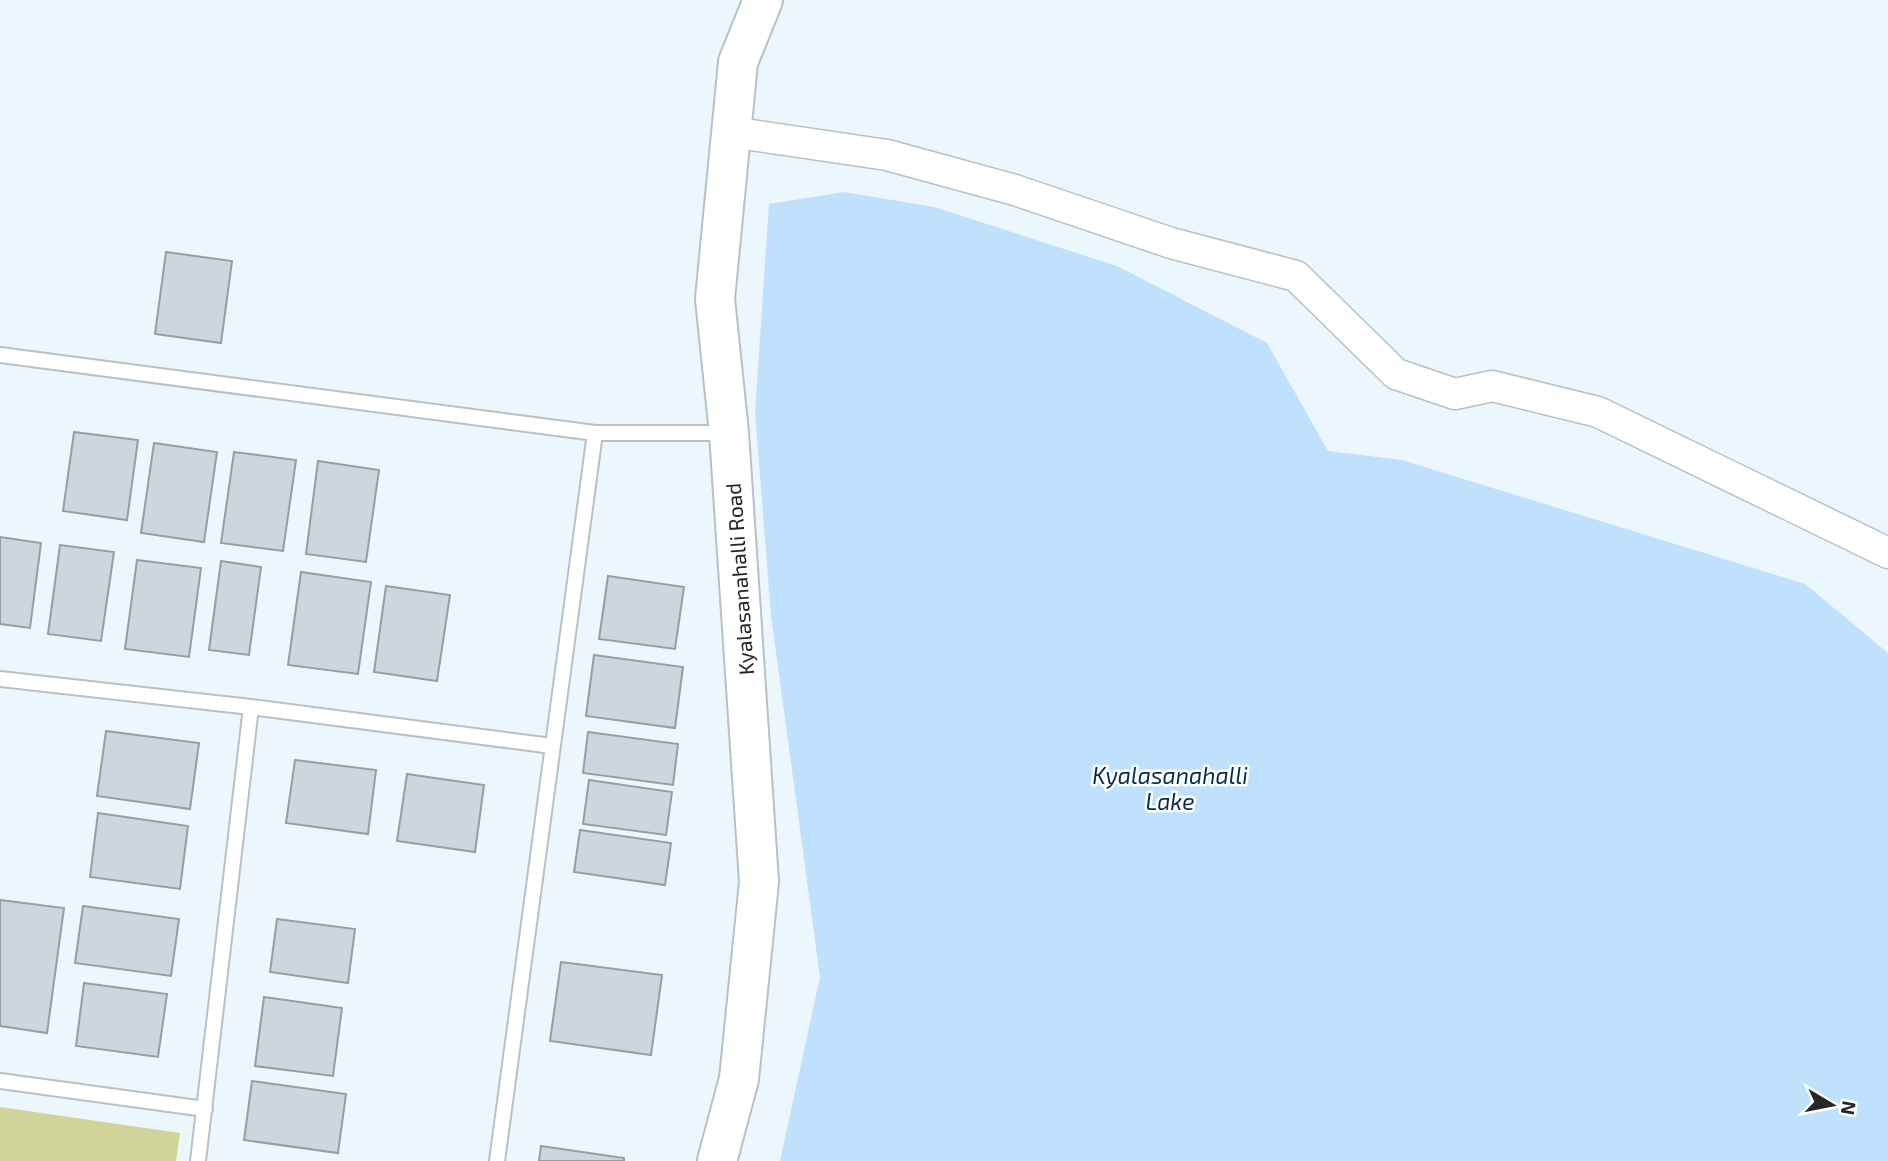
<svg xmlns="http://www.w3.org/2000/svg" width="1888" height="1161" viewBox="0 0 1888 1161" font-family="'Exo 2',sans-serif">
  <style>
    .green { fill: #d0d498 }
    .water { fill: #c0e1fd }
    .building { fill: #ccd6dd; stroke: #959ea5; stroke-width: 2 }
    .lines { fill: none; stroke-linecap: round; stroke-linejoin: round }
    .lane-casing { stroke: #b7c1c8; stroke-width: 18 }
    .street-casing { stroke: #b7c1c8; stroke-width: 33 }
    .secondary-casing { stroke: #b7c1c8; stroke-width: 42 }
    .lane { stroke: #fff; stroke-width: 14 }
    .street { stroke: #fff; stroke-width: 30 }
    .secondary { stroke: #fff; stroke-width: 38 }
    .labels { text-anchor: middle; dominant-baseline: central; stroke-width: 5; stroke-linejoin: round; paint-order: stroke }
    .street-label { font-size: 21px; fill: #232729; stroke: #fff }
    .water-label { font-size: 23px; font-style: italic; fill: #082f49; stroke: #fff }
  </style>
  <rect width="100%" height="100%" fill="#ebf6fd"/>
  <path class="green" d="M0 1107 180 1133 176 1161H0Z"/>
  <path class="water" d="M844 192 934 207 1117 266 1267 343 1328 451 1402 460 1805 584 1888 653V1161H780L820 977 771 615 755 412 769 204Z"/>
  <path class="building" d="M166 252 232 261 221 343 155 334Z
    M74 432 138 440 127 520 63 511Z
    M154 443 217 452 204 542 141 533Z
    M234 452 296 460 283 551 221 543Z
    M318 461 379 470 366 562 306 554Z
    M0 537 41 543 30 628 0 624Z
    M60 545 114 552 101 641 48 634Z
    M137 560 201 568 189 657 125 649Z
    M221 561 261 567 249 655 209 650Z
    M301 572 371 582 358 674 288 665Z
    M608 576 684 587 675 649 599 639Z
    M386 586 450 595 437 681 374 672Z
    M594 655 683 667 675 728 586 716Z
    M106 731 199 743 190 809 97 796Z
    M588 732 678 744 673 785 583 773Z
    M295 760 376 770 368 834 286 823Z
    M407 774 484 785 475 852 397 841Z
    M589 780 672 792 666 835 583 824Z
    M98 813 188 826 180 889 90 877Z
    M580 830 671 843 665 885 574 872Z
    M0 900 64 908 47 1033 0 1026Z
    M83 906 179 919 171 976 75 963Z
    M277 919 355 929 348 983 270 972Z
    M561 962 662 975 651 1055 550 1041Z
    M84 983 167 994 158 1057 76 1046Z
    M264 997 342 1008 333 1076 255 1066Z
    M252 1081 346 1094 338 1153 244 1140Z
    M541 1146 624 1158V1161H539Z"/>
  <g class="lines">
    <g class="lane-casing">
      <path id="lane" d="M0 355 595 433
        M0 679 251 707
        M0 1081 205 1109
        M198 1161 251 707 552 746
        M497 1161 595 433H728"/>
    </g>
    <g class="street-casing">
      <path id="street" d="M731 132 887 155 1015 190 1171 243 1296 276 1396 374 1455 394 1492 386 1598 412 1888 553"/>
    </g>
    <g class="secondary-casing">
      <path id="secondary" d="M717 1161 739 1079 759 882 729 433 715 299 738 62 763 0"/>
    </g>
    <use href="#lane" class="lane"/>
    <use href="#street" class="street"/>
    <use href="#secondary" class="secondary"/>
  </g>
  <g class="labels">
    <g class="street-label">
      <text transform="translate(739 579) rotate(-94)">Kyalasanahalli Road</text>
    </g>
    <g class="water-label">
      <text x="1170" y="775">Kyalasanahalli<tspan x="1170" dy="26">Lake</tspan></text>
    </g>
  </g>
  <g transform="translate(1832 1105) rotate(100)" stroke="#ffffff" stroke-width="5" paint-order="stroke">
  <path d="M0-5L12 26L0 18L-12 26Z" fill="#232729"/>
  <text y="-10" font-size="19" font-weight="bold" text-anchor="middle" fill="#232729">N</text>
  </g>
</svg>
